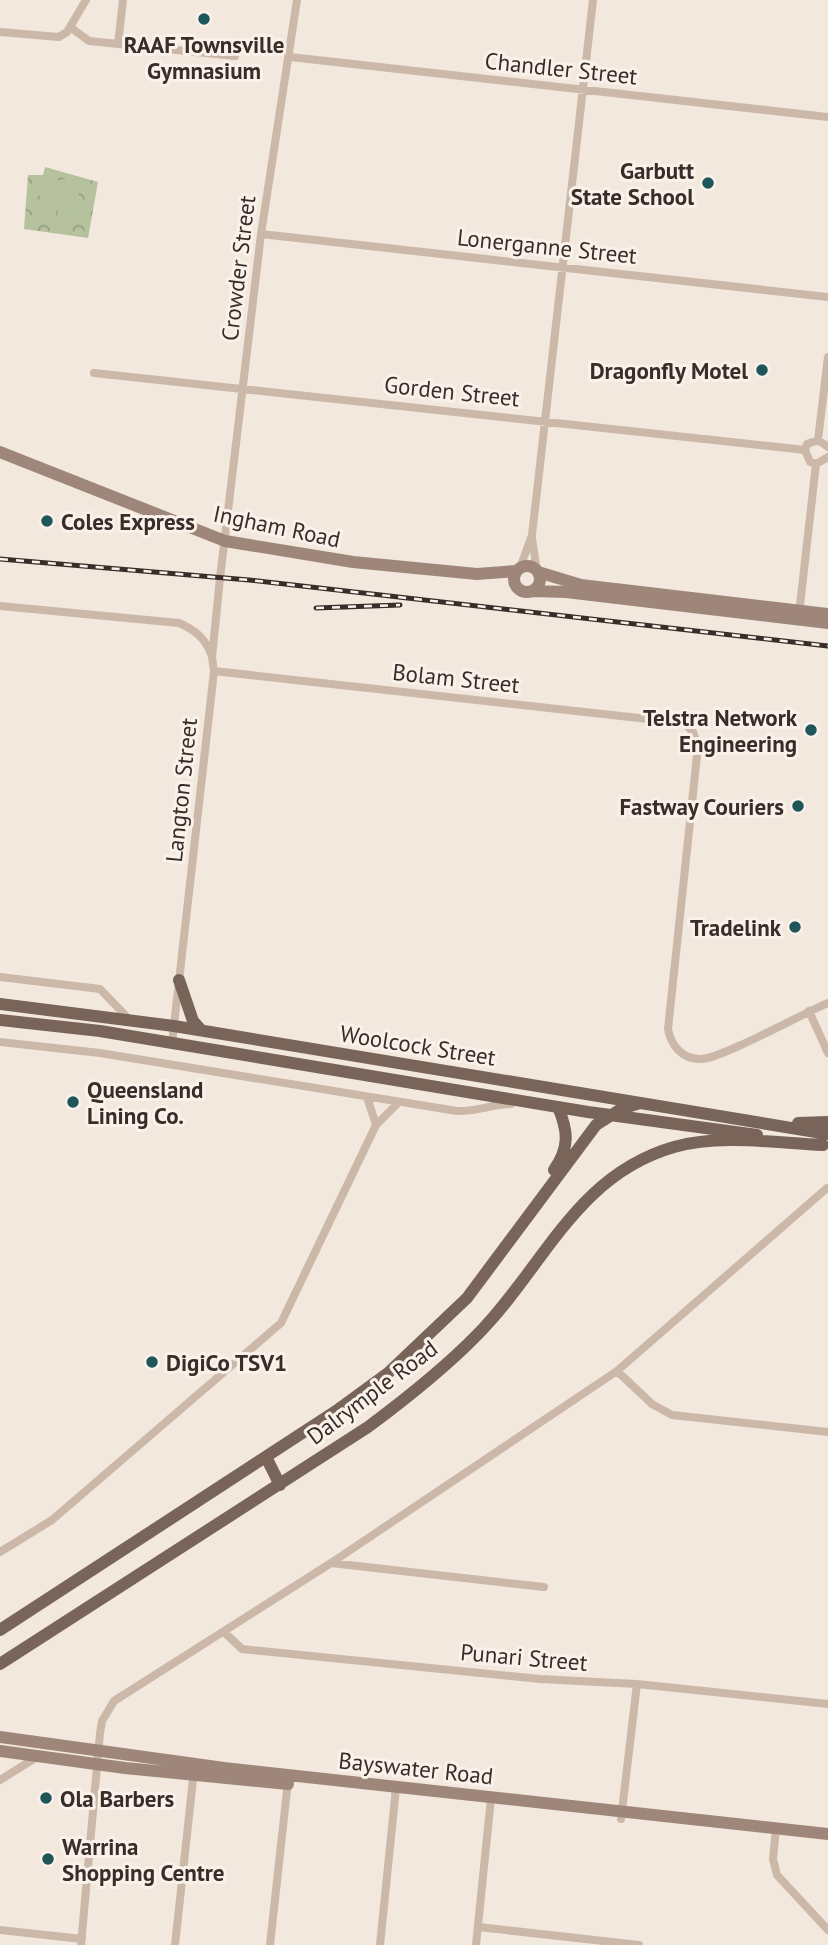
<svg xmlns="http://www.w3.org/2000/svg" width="828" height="1945" viewBox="0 0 828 1945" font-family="'PT Sans',sans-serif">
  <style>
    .park { fill: url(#park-crowns) }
    .garden { fill: #b6c19d }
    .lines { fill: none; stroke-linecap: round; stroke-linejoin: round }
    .street { stroke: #cbb8a9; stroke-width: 8 }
    .secondary { stroke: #9e877a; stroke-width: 12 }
    .primary { stroke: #79645a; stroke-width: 12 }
    .rail-casing { stroke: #382d29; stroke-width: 5 }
    .rail { stroke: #faf2ea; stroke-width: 2.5; stroke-dasharray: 8; stroke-linecap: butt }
    .poi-dot { fill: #1e5659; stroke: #faf2ea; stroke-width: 2.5 }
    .labels { text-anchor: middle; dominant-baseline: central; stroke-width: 6; stroke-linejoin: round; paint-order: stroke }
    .poi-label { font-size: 23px; font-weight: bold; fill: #382d29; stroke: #faf2ea; text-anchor: end }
    .street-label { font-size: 23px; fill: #382d29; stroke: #faf2ea }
  </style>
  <defs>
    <pattern id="park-crowns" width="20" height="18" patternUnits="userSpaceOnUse" patternTransform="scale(1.75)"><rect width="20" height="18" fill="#b6c19d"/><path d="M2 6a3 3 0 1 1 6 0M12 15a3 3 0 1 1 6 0" fill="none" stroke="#959d80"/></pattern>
  </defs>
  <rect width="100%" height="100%" fill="#f2e8dd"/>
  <path class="park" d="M45 167 98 182 88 238 24 229 28 175H43Z"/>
  <path class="garden" d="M41 177 59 180 55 220 38 218Z
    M61 179 80 181 76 221 57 219Z"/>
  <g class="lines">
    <path class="street" d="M70 27 89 41 235 56
      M0 32 59 37 67 32 86 0
      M118 44 123 0
      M290 57 828 117
      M261 234 828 297
      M94 373 805 450
      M818 440 828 357
      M828 447 818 440 807 444 805 450 810 462 816 464 828 457
      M532 538 537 571
      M520 568 532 535 593 0
      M0 606 179 623C195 630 205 638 211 654
      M799 614 816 464
      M214 671 684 723 693 732 698 746 668 1029C671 1046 683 1060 702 1059 722 1058 804 1013 828 1003
      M0 977 100 989 129 1019
      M809 1011 828 1053
      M0 1042 100 1053 457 1111C476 1112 492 1104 511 1104
      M172 1043 214 671 212 657 220 578 261 234 297 0
      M367 1097 376 1125
      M617 1371 652 1404 672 1415 828 1432
      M0 1552 52 1520 281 1323 376 1125 399 1102
      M331 1563 544 1587
      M224 1632 242 1649 540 1679 637 1684 828 1704
      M0 1780 37 1757
      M621 1819 637 1684
      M776 1829 773 1859 777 1875 828 1930
      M478 1927 639 1945
      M0 1930 82 1939
      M81 1945 100 1733 102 1721 114 1701 331 1563 617 1371 827 1188
      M175 1945 194 1770
      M270 1945 288 1781
      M380 1945 396 1788
      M476 1945 491 1798"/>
    <path class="secondary" d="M0 452 225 541 353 562 477 574 516 571
      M514 579a13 13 0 1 1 26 0a13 13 0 1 1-26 0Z
      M538 572 581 585 828 614
      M532 591 566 592 828 623
      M0 1737 224 1768 828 1834
      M0 1751 125 1768 288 1784"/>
    <path class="primary" d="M179 980 193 1021 201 1030
      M0 1004 174 1026 828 1134
      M0 1020 100 1031 588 1112 757 1135
      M798 1123 828 1122
      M554 1170C570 1147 568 1131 558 1107
      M266 1457 280 1485
      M0 1630 336 1411 388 1373 467 1298 596 1125 621 1109 640 1103
      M0 1664 368 1427C407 1398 444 1369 478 1334 544 1267 576 1175 674 1147 721 1134 775 1143 823 1145"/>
    <g class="rail-casing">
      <path id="rail" d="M0 559 249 580 828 646
        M316 608 400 605"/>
    </g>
    <use href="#rail" class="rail"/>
  </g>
  <g class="poi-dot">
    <circle cx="204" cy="19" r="7"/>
    <circle cx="708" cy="183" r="7"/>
    <circle cx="762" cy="370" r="7"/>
    <circle cx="47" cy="521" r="7"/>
    <circle cx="811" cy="730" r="7"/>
    <circle cx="798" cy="806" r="7"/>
    <circle cx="795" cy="927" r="7"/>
    <circle cx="73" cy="1102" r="7"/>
    <circle cx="152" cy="1362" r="7"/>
    <circle cx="46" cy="1798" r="7"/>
    <circle cx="48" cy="1859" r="7"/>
  </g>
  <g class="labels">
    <g class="poi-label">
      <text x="204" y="44" text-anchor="middle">RAAF Townsville<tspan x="204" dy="26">Gymnasium</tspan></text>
      <text x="694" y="170">Garbutt<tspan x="694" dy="26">State School</tspan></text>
      <text x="748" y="370">Dragonfly Motel</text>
      <text x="61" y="521" text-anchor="start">Coles Express</text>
      <text x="797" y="717">Telstra Network<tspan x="797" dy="26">Engineering</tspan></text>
      <text x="784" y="806">Fastway Couriers</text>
      <text x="781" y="927">Tradelink</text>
      <text x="87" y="1089" text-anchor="start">Queensland<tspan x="87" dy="26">Lining Co.</tspan></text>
      <text x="166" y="1362" text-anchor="start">DigiCo TSV1</text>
      <text x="60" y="1798" text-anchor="start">Ola Barbers</text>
      <text x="62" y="1846" text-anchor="start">Warrina<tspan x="62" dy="26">Shopping Centre</tspan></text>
    </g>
    <g class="street-label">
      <text transform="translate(561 68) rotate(6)">Chandler Street</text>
      <text transform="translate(547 246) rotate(6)">Lonerganne Street</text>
      <text transform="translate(238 268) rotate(-83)">Crowder Street</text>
      <text transform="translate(452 391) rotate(6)">Gorden Street</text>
      <text transform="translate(277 526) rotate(12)">Ingham Road</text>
      <text transform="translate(456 678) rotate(6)">Bolam Street</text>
      <text transform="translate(181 790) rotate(-84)">Langton Street</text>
      <text transform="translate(418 1045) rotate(9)">Woolcock Street</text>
      <text transform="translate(372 1392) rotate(-37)">Dalrymple Road</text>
      <text transform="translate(524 1657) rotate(5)">Punari Street</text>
      <text transform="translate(416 1768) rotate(6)">Bayswater Road</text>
    </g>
  </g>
</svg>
